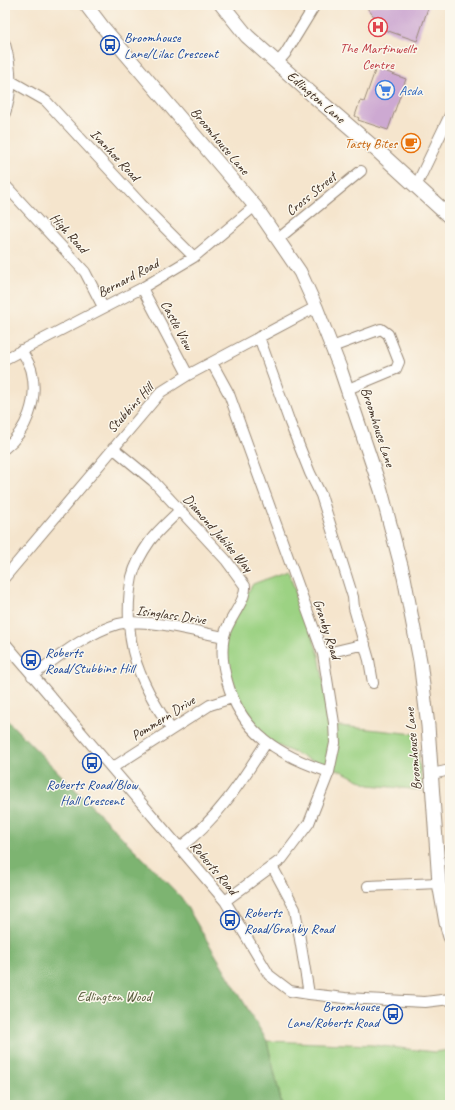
<svg xmlns="http://www.w3.org/2000/svg" width="455" height="1110" viewBox="0 0 455 1110" font-family="Caveat,sans-serif">
  <style>
    .green { fill: #9cd283; stroke: #6c7e50 }
    .forest { fill: #7db471; stroke: #5c6f48 }
    .building { fill: #cda9d2 }
    .lines { fill: none; stroke-linecap: round; stroke-linejoin: round }
    .minor-casing { stroke: #988876; stroke-width: 12 }
    .tertiary-casing { stroke: #988876; stroke-width: 15 }
    .secondary-casing { stroke: #988876; stroke-width: 16 }
    .minor { stroke: #fff; stroke-width: 10 }
    .tertiary { stroke: #fff; stroke-width: 13 }
    .secondary { stroke: #fff; stroke-width: 14 }
    .labels { text-anchor: middle; dominant-baseline: central; stroke-width: 3; stroke-linejoin: round; paint-order: stroke }
    .transit-label { font-size: 14px; fill: #164399; stroke: #fbf7ec; text-anchor: start }
    .health-label { font-size: 14px; fill: #be3a42; stroke: #fbf7ec }
    .shop-label { font-size: 14px; fill: #366cbe; stroke: #fbf7ec; text-anchor: start }
    .street-label { font-size: 14px; fill: #3b2a1e; stroke: #fbf7ec }
    .food-label { font-size: 14px; fill: #c56008; stroke: #fbf7ec; text-anchor: end }
    .park-label { font-size: 14px; fill: #585c3c; stroke: #fbf7ec }
  </style>
  <rect width="100%" height="100%" fill="#fbf7ec"/>
  <filter id="ink" filterUnits="userSpaceOnUse"><feTurbulence type="fractalNoise" baseFrequency=".025" numOctaves="2"/><feDisplacementMap in="SourceGraphic" scale="8" xChannelSelector="R" yChannelSelector="G"/><feConvolveMatrix kernelMatrix="1 2 1 2 8 2 1 2 1" color-interpolation-filters="sRGB"/></filter>
  <filter id="wash" filterUnits="userSpaceOnUse"><feTurbulence type="fractalNoise" baseFrequency=".012" numOctaves="4" result="noise"/><feDisplacementMap in="SourceGraphic" scale="16" xChannelSelector="R" yChannelSelector="G"/><feGaussianBlur stdDeviation="0.9" result="paint"/><feColorMatrix in="noise" values="0 0 0 0 0 0 0 0 0 0 0 0 0 0 0 0 0 1.4 0 .05"/><feComposite in="paint" operator="in"/></filter>
  <g filter="url(#wash)">
    <rect width="100%" height="100%" fill="#f5e5cd"/>
    <path class="green" d="M288 571 319 655 331 725 415 734 423 790 369 785 339 770 319 764 268 741 236 700 224 656 227 626 253 584Z
      M267 1041 373 1045 434 1052 450 1050V1105H282Z"/>
    <path class="forest" d="M5 718 181 897 267 1041 282 1105H5Z"/>
    <g id="blocks">
      <path class="building" d="M376 5H429L417 41 374 26 377 20 367 8Z
        M376 68 406 79 388 130 358 120 359 118 355 116 360 101 364 102Z"/>
    </g>
  </g>
  <g filter="url(#ink)">
    <use href="#blocks" fill-opacity="0" stroke="#988876" stroke-width="1"/>
    <g class="lines">
      <g class="minor-casing">
        <path id="minor" d="M5 44C11 66 13 91 5 113
          M277 63 285 54 315 5
          M11 81 46 101 141 204 194 257
          M5 185 85 272 103 307
          M416 186 450 115
          M278 239 361 171
          M142 288 188 375
          M259 337 290 423 310 473 321 495 353 597 354 608 369 660 373 683
          M332 347 381 329 388 334 399 362 396 369 348 389
          M5 359 142 288 194 257 255 206
          M212 363 229 394 323 654 334 723 335 743 329 772 309 823 282 859 225 901
          M5 448C27 431 38 400 32 373 31 365 25 357 21 350
          M113 448 153 481 226 560 245 586C246 602 228 619 224 636 221 651 223 667 227 681 241 734 281 756 329 772
          M5 577 161 392 188 375 316 307
          M5 643 225 901 269 975 290 991 309 994 345 998 425 1002 450 999
          M323 654 365 644
          M32 676C58 657 87 633 118 624 143 617 197 632 224 637
          M171 729C159 711 148 693 140 673 128 645 126 607 132 577 135 565 143 551 150 541 158 530 170 520 180 510
          M112 768 210 705 232 698
          M432 774 450 770
          M179 848C217 820 241 782 266 743
          M272 866 295 909 309 994
          M368 886 439 883"/>
      </g>
      <g class="tertiary-casing">
        <path id="tertiary" d="M86 5 102 26 255 206 300 272 316 307 340 368 381 490 404 577 420 661 428 726 439 883 446 923 450 937"/>
      </g>
      <g class="secondary-casing">
        <path id="secondary" d="M222 5 247 36 315 97 379 152 450 217"/>
      </g>
      <use href="#minor" class="minor"/>
      <use href="#tertiary" class="tertiary"/>
      <use href="#secondary" class="secondary"/>
    </g>
  </g>
  <defs>
    <g id="hospital-ring" transform="scale(1)"><circle r="9.5" fill="#fbf7ec" stroke="#e0444e" stroke-width="1.5"/><path d="M-5-5h3v3.5h4V-5h3V5h-3V1.5h-4V5h-3Z" fill="#e0444e"/></g>
    <g id="bus-ring" transform="scale(1)"><circle r="9.5" fill="#fbf7ec" stroke="#1a4fb4" stroke-width="1.5"/><path d="M-5-6H5V4H4V6H2V4H-2V6H-4V4H-5ZM-3.5-4V0h7V-4ZM-3.5 1.2v1.5H-2V1.2ZM2 1.2v1.5H3.5V1.2Z" fill="#1a4fb4"/></g>
    <g id="supermarket-ring" transform="scale(1)"><circle r="9.5" fill="#fbf7ec" stroke="#3f7fe0" stroke-width="1.5"/><path d="M-6-5.5h2.5l.6 2H6L4.5 2H-2.5L-4.4-4H-6ZM-1.5 3.2a1.3 1.3 0 1 0 .1 0ZM3 3.2a1.3 1.3 0 1 0 .1 0Z" fill="#3f7fe0"/></g>
    <g id="cafe-ring" transform="scale(1)"><circle r="9.5" fill="#fbf7ec" stroke="#e8710a" stroke-width="1.5"/><path d="M-5.5-4.5H6V0H3Q3 3.5 0 3.5H-2.5Q-5.5 3.5-5.5 0ZM3-3.2v2h1.7v-2ZM-6 4.5H4V6H-6Z" fill="#e8710a"/></g>
  </defs>
  <g fill-rule="evenodd">
    <use href="#hospital-ring" x="378" y="27"/>
    <use href="#bus-ring" x="110" y="45"/>
    <use href="#supermarket-ring" x="385" y="90"/>
    <use href="#cafe-ring" x="411" y="143"/>
    <use href="#bus-ring" x="31" y="660"/>
    <use href="#bus-ring" x="92" y="763"/>
    <use href="#bus-ring" x="230" y="920"/>
    <use href="#bus-ring" x="393" y="1014"/>
  </g>
  <g class="labels">
    <g class="transit-label">
      <text x="124" y="37">Broomhouse<tspan x="124" dy="16">Lane/Lilac Crescent</tspan></text>
      <text x="45" y="652">Roberts<tspan x="45" dy="16">Road/Stubbins Hill</tspan></text>
      <text x="92" y="784" text-anchor="middle">Roberts Road/Blow<tspan x="92" dy="16">Hall Crescent</tspan></text>
      <text x="244" y="912">Roberts<tspan x="244" dy="16">Road/Granby Road</tspan></text>
      <text x="379" y="1006" text-anchor="end">Broomhouse<tspan x="379" dy="16">Lane/Roberts Road</tspan></text>
    </g>
    <g class="health-label">
      <text x="378" y="48">The Martinwells<tspan x="378" dy="16">Centre</tspan></text>
    </g>
    <g class="shop-label">
      <text x="399" y="90">Asda</text>
    </g>
    <g class="street-label">
      <text transform="translate(316 97) rotate(41)">Edlington Lane</text>
      <text transform="translate(220 141) rotate(50)">Broomhouse Lane</text>
      <text transform="translate(115 155) rotate(47)">Ivanhoe Road</text>
      <text transform="translate(311 194) rotate(-39)">Cross Street</text>
      <text transform="translate(69 233) rotate(48)">High Road</text>
      <text transform="translate(128 278) rotate(-28)">Bernard Road</text>
      <text transform="translate(177 325) rotate(62)">Castle View</text>
      <text transform="translate(130 408) rotate(-48)">Stubbins Hill</text>
      <text transform="translate(378 427) rotate(72)">Broomhouse Lane</text>
      <text transform="translate(218 533) rotate(49)">Diamond Jubilee Way</text>
      <text transform="translate(171 615) rotate(8)">Isinglass Drive</text>
      <text transform="translate(327 629) rotate(72)">Granby Road</text>
      <text transform="translate(163 718) rotate(-32)">Pommern Drive</text>
      <text transform="translate(413 749) rotate(-95)">Broomhouse Lane</text>
      <text transform="translate(214 868) rotate(50)">Roberts Road</text>
    </g>
    <g class="food-label">
      <text x="397" y="143">Tasty Bites</text>
    </g>
    <g class="park-label">
      <text x="114" y="996">Edlington Wood</text>
    </g>
  </g>
  <rect width="455" height="1110" fill="none" stroke="#fbf7ec" stroke-width="20"/>
</svg>
